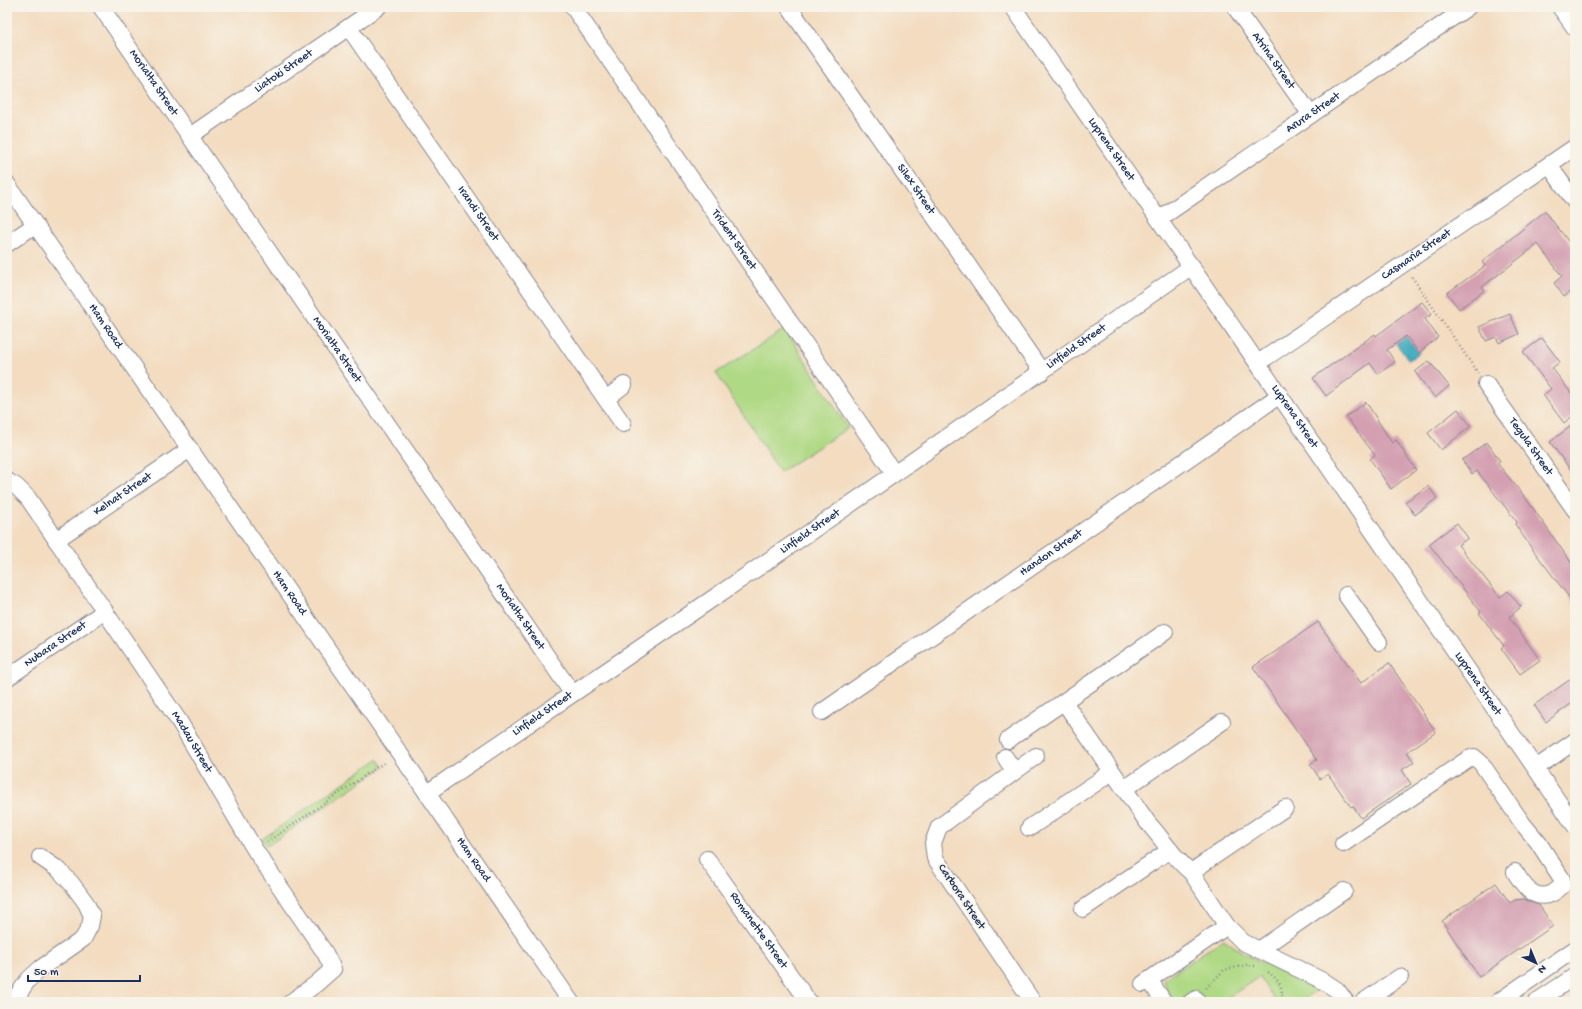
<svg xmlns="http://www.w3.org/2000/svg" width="1582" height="1009" viewBox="0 0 1582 1009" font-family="'Gochi Hand',sans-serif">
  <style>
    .green { fill: #afd984; stroke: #658471 }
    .water { fill: #3facbd; stroke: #2d6e8e }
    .building { fill: #d39fb1 }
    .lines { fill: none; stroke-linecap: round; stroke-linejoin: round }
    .minor-casing { stroke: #87868f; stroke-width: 18 }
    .path { stroke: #87868f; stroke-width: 2.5; stroke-dasharray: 1 3; stroke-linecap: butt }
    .minor { stroke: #fff; stroke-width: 16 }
    .labels { text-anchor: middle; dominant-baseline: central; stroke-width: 3.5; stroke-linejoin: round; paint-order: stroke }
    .street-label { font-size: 12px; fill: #1b2f5e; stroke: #f7f3e8 }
  </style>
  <rect width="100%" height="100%" fill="#f7f3e8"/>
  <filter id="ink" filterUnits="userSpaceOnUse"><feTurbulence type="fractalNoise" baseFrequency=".025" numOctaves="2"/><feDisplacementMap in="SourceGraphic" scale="8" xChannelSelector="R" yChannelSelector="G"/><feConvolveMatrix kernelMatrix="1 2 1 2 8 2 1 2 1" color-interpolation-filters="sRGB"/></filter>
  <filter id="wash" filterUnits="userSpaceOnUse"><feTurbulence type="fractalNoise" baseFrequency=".012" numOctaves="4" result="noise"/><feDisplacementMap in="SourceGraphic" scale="16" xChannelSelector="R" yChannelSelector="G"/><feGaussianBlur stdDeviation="0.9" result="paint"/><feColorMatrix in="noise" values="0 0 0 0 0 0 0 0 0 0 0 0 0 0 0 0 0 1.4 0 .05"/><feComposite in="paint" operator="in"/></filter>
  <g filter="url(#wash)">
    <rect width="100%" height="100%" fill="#f3dcc0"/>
    <path class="green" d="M785 329 848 428 780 472 716 373Z
      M378 759 383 767 267 846 262 839Z
      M1224 939C1249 960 1290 975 1320 988L1301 1002H1276L1259 977 1221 1002H1204L1196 990 1181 1001H1176C1168 995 1166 989 1164 979Z"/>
    <path class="water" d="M1406 336 1419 353 1409 360 1396 344Z"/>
    <g id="blocks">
      <path class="building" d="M1545 211 1575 250V293L1573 290 1564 297 1554 283 1562 276 1538 244 1482 287 1485 290 1459 309 1447 293 1485 266 1482 262Z
        M1422 302 1432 314 1425 319 1438 337 1419 353 1406 336 1387 350 1395 362 1378 374 1370 363 1326 396 1313 378 1375 334 1376 336Z
        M1510 314 1519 334 1499 343 1496 337 1486 341 1479 327Z
        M1542 338 1560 362 1552 368 1575 398V414L1564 423 1543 395 1551 389 1523 352Z
        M1429 361 1449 386 1435 398 1415 372Z
        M1366 402 1392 443 1396 440 1416 470 1391 489 1370 459 1375 455 1346 417Z
        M1458 409 1471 426 1441 450 1428 433Z
        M1575 423V476L1550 442Z
        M1487 442 1500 461 1497 463 1525 497 1575 568V605L1530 546 1515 524 1517 522 1477 471 1472 474 1462 460Z
        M1428 486 1437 498 1415 515 1405 502Z
        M1457 523 1468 538 1458 545 1500 597 1508 591 1521 607 1509 617 1540 660 1520 674 1501 648 1504 646 1479 613 1481 612 1429 544Z
        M1318 622 1361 683 1389 663 1436 732 1407 752 1414 762 1402 770 1411 784 1361 818 1353 806 1351 807 1328 774 1320 779 1310 764 1317 760 1253 667Z
        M1575 676V701L1546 722 1534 705Z
        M1496 883 1510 903 1515 900 1524 899 1530 902 1539 905 1553 926 1479 977 1442 921Z"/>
    </g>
  </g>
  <g filter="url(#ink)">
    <use href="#blocks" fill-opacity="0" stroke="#87868f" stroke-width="1"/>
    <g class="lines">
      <g class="minor-casing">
        <g id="minor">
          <path id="s1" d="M101 7 572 693"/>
          <path id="s2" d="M573 7 894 473"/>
          <path id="s3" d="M789 7 1042 372"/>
          <path id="s4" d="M1013 7 1575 826"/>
          <path id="s5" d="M1235 7 1311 115"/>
          <path d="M1560 7 1575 28"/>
          <path id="s6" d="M349 28 623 424"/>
          <path id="s7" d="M190 136 378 7"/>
          <path d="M1549 165 1575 202"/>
          <path id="s8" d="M7 184 571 1002"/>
          <path id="s9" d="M1159 219 1468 7"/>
          <path d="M7 244 35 225"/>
          <path id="s10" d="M1258 363 1575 147"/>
          <path id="s11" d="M1486 384 1575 510"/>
          <path d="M606 399 624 385"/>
          <path id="s12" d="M7 481 16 486 28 498 179 721 255 850 325 953 333 969 316 984 291 1002"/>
          <path id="s13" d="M56 540 190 449"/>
          <path d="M1346 595 1379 642"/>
          <path id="s14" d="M7 678 105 611"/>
          <path d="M1064 702 1148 823C1163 839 1174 859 1191 872L1227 926 1243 942 1325 982 1337 990 1346 1002"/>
          <path id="s15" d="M822 712 1280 395"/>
          <path d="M1008 740 1165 632"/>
          <path d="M1005 757 1014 771"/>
          <path d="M1536 768 1575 741"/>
          <path d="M1124 789 1222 722"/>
          <path id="s16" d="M427 793C522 728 617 664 712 599 873 490 1032 378 1192 266"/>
          <path d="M1029 828 1112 772"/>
          <path d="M1343 844 1468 759 1474 757 1481 763 1523 824 1538 842 1562 879V886C1558 889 1554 893 1551 894 1533 901 1523 885 1515 872"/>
          <path id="s17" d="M707 859 809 1002"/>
          <path d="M1191 872 1285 808"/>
          <path d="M1083 909 1170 850"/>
          <path d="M1259 950 1344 891"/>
          <path d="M1143 984 1227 926"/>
          <path d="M1154 987 1164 1002"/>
          <path d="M13 1002 28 980 41 968 83 939 90 926 92 916 86 903 72 884 59 870 40 857"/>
          <path d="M1033 1002 935 858 933 843 939 827 1036 756"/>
          <path d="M1191 1002 1196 999"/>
          <path d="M1363 1002 1400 977"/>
          <path d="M1498 1002 1575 949"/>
          <path d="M1536 1002 1575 976"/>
        </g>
      </g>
      <path class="path" d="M1412 277 1478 373
        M267 842 385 762
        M1268 972C1280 981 1283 987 1282 1002
        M1206 988 1224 970 1247 965 1256 966"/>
      <use href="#minor" class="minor"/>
    </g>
  </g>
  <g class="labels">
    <g class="street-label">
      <text stroke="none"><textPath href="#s5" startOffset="66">Atrina Street</textPath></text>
      <text stroke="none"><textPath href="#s7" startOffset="114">Liatoki Street</textPath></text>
      <text stroke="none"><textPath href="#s1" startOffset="92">Morialta Street</textPath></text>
      <text stroke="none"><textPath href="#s9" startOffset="187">Arura Street</textPath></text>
      <text stroke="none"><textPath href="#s4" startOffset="173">Luprena Street</textPath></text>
      <text stroke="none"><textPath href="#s3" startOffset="222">Silex Street</textPath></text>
      <text stroke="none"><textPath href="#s6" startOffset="226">Irandi Street</textPath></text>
      <text stroke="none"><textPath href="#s2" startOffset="283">Trident Street</textPath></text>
      <text stroke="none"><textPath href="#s10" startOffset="192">Casmaria Street</textPath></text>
      <text stroke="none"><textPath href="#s8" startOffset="173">Ham Road</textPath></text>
      <text stroke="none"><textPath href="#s16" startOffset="788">Linfield Street</textPath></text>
      <text stroke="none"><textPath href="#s1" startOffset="416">Morialta Street</textPath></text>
      <text stroke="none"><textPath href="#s4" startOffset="497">Luprena Street</textPath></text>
      <text stroke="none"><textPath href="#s11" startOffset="77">Tegula Street</textPath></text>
      <text stroke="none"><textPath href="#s13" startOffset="81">Kelnat Street</textPath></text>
      <text stroke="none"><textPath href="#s16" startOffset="464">Linfield Street</textPath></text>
      <text stroke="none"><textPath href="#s15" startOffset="279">Handon Street</textPath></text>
      <text stroke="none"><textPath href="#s8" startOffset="497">Ham Road</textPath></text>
      <text stroke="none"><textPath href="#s1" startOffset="740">Morialta Street</textPath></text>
      <text stroke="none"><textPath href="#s14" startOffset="59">Nubara Street</textPath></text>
      <text stroke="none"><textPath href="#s4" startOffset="821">Luprena Street</textPath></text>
      <text stroke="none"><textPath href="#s16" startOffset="140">Linfield Street</textPath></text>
      <text stroke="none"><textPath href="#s12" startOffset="321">Madau Street</textPath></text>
      <text stroke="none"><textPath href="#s8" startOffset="821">Ham Road</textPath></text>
      <text transform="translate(961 897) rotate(56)">Carbora Street</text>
      <text stroke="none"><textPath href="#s17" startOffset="88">Romanette Street</textPath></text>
    </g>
  </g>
  <rect width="1582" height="1009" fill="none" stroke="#f7f3e8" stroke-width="24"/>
  <g transform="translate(1536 963) rotate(136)" stroke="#f7f3e8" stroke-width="3" paint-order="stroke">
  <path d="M0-3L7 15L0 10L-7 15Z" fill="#1b2f5e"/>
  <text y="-6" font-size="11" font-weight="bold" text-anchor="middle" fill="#1b2f5e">N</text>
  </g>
  <path d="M28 975v6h112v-6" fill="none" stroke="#1b2f5e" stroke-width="2"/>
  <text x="34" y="975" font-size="12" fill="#1b2f5e" stroke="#f7f3e8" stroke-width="3" paint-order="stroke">50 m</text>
</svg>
